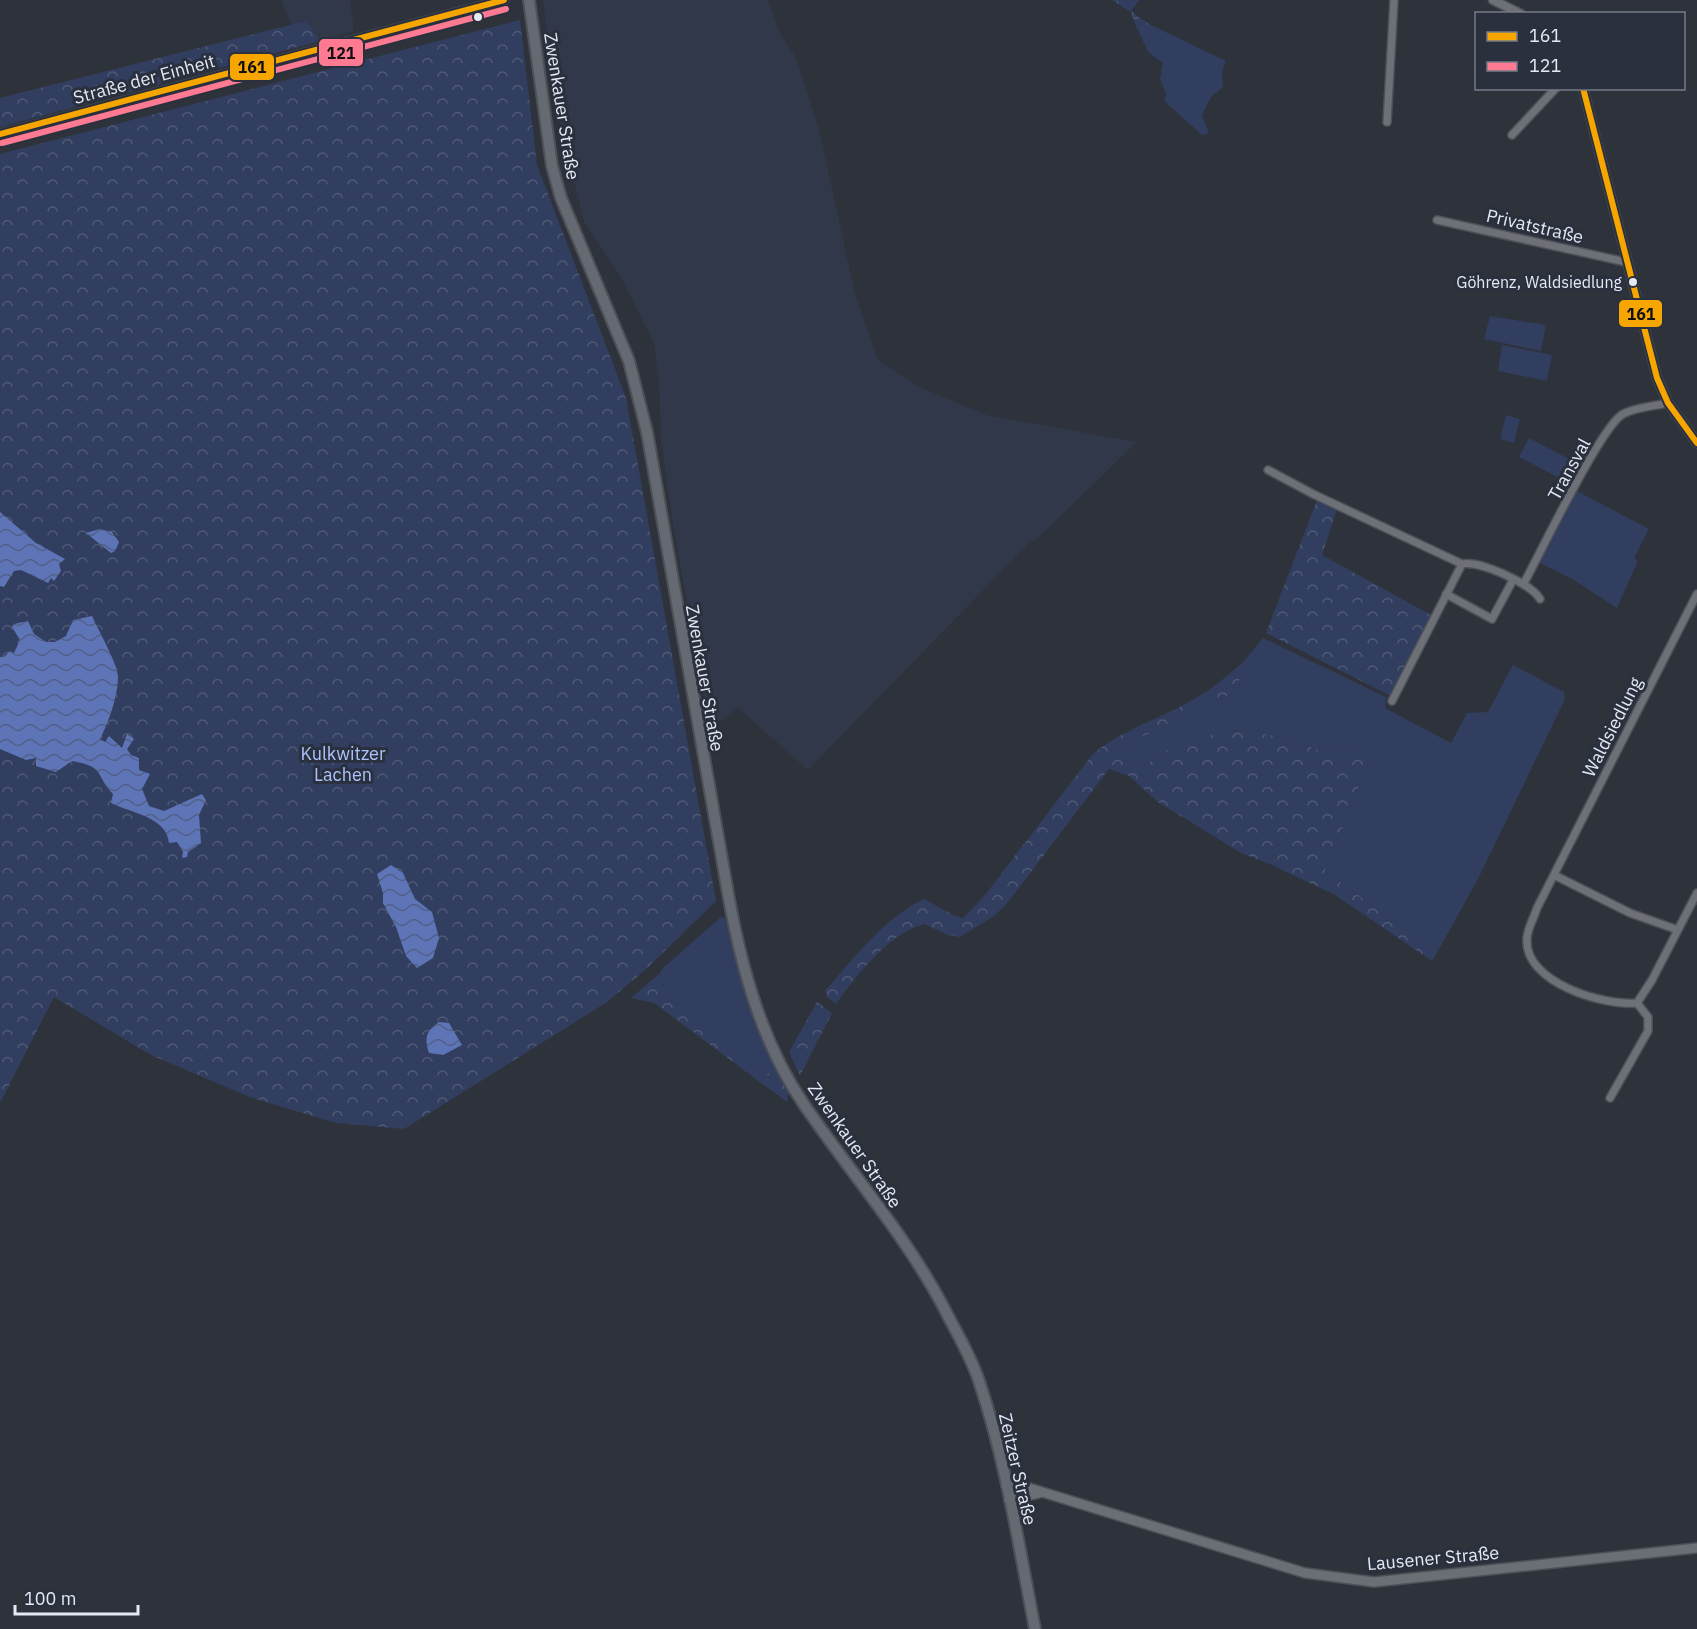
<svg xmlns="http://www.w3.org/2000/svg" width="1697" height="1629" viewBox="0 0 1697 1629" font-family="'IBM Plex Sans',sans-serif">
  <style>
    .built { fill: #31384a }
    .green { fill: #313e60 }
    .forest { fill: url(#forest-crowns) }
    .wetland { fill: url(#wetland-marsh) }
    .water { fill: url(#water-waves) }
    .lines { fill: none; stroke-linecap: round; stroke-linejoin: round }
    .minor-casing { stroke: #4d5057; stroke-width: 10 }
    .tertiary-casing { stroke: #4d5057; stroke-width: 11 }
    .secondary-casing { stroke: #4d5057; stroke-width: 12 }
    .primary-casing { stroke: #4d5057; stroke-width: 14 }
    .minor { stroke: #6d7076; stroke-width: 7 }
    .tertiary { stroke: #6d7076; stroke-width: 8 }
    .secondary { stroke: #6a6e75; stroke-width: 9 }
    .primary { stroke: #656972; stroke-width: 10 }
    .bus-1-casing { stroke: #2a303e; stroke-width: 10 }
    .bus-2-casing { stroke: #2a303e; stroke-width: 10 }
    .bus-1 { stroke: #f7a600; stroke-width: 6 }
    .bus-2 { stroke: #fe7a93; stroke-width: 6 }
    .bus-dot { fill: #e5e9f2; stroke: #2a303e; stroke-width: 2 }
    .labels { text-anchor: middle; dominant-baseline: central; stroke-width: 6; stroke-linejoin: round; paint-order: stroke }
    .bus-label { font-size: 16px; fill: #e5e9f2; stroke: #2a303e; text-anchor: end }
    .street-label { font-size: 18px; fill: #e5e9f2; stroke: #2a303e }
    .park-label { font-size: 18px; fill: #adc3fe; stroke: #2a303e }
    .line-badge { stroke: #2a303e; stroke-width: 2 }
    .pale-badge-label { font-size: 16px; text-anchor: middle; font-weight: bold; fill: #111 }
  </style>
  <defs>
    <pattern id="forest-crowns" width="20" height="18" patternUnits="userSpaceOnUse" patternTransform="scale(1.5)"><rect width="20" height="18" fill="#313e60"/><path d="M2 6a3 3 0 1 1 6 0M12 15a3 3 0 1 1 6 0" fill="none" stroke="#4f5a77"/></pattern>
    <pattern id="wetland-marsh" width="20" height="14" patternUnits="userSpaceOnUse" patternTransform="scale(1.5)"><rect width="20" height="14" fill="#313e60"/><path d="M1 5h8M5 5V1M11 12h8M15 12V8" fill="none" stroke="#4f5a77"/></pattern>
    <pattern id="water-waves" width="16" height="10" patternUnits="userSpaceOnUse" patternTransform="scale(1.5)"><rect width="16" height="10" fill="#5d74b7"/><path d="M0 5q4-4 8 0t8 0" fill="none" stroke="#525f86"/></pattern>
  </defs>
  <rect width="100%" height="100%" fill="#2e323a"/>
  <path class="built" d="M281 0H350L354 31 301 46Z
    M543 0H768L780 33 796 58 819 129 855 294 878 360 920 387 986 415 1137 442 1034 542 1032 540 808 770 737 707 710 731 673 525 661 440 659 382 654 343 622 279 584 222 556 109Z"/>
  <path class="green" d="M1149 24 1226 61 1222 72 1223 87 1211 97 1202 115 1209 133 1202 135 1164 101 1166 94 1160 79 1163 63 1149 53 1138 31Z
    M1490 316 1546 325 1541 351 1484 339Z
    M1502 345 1552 355 1547 381 1498 371Z
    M1506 415 1520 419 1514 443 1500 439Z
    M1529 438 1573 461 1563 480 1519 457Z
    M1577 491 1649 529 1634 558 1638 561 1617 608 1572 579 1538 562Z
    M1263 638 1386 697 1385 708 1451 743 1467 713 1488 712 1513 665 1564 692 1565 699 1478 879 1439 949H1433L1326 872C1323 861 1328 854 1335 846L1370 759 1366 751 1324 752 1286 738 1234 730 1167 750 1142 767H1133L1120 756 1123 746 1237 691 1243 662Z
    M721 917 725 918C741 978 761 1033 789 1088L735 1050 666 994 659 974 664 967Z"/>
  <path class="forest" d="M520 20 537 165 626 398 716 901 645 970 607 1002 404 1129 336 1123 252 1098 151 1055 54 997 0 1103V154Z
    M306 21 320 41 0 127V98Z
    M1317 500 1337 509 1322 555 1431 615 1391 696 1266 633Z
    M1243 662 1237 691 1123 746 1120 756 1133 767H1142L1167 750 1222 731H1248L1286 738 1324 752 1366 751 1370 753V759L1335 846C1328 854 1323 861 1326 872L1433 949H1439L1432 961 1335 895 1272 865 1241 853 1158 802 1129 776 1109 769 1009 901 994 916 960 937 948 935 924 924C888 934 857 975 836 1004L827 997 825 991C854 958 884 918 924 899L955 916 963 918 985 895 1092 755C1116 734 1145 724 1174 710 1200 697 1222 682 1243 662Z
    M659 974 666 994 735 1050 789 1088 787 1102 654 1003 631 998Z
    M817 1002 832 1013 800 1076 789 1052Z"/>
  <path class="wetland" d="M1112 0H1139L1131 11 1149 24 1138 31 1131 12Z"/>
  <path class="water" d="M0 512 36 543 65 559 59 564 61 571 54 581 51 578 48 583 21 570 14 571 4 587 0 586Z
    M100 529 112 532 119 542 115 551 111 553 86 533Z
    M92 616C97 628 118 664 118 677 118 696 108 724 100 739L105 742 109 736 122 748 127 734 134 739 127 749 131 755 139 758V770L150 774 142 789 149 806 164 811 202 794 206 800 199 815 201 843 188 852 187 857 182 858 183 852 177 842 169 843C167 817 131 813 111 803L113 794C94 774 106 767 72 761L56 772 36 766V758L26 760 0 749V657H4L10 651 14 653 20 640 12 627 14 624 28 621 34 634 46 642H55L66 636 73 620Z
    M391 865 403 873 415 899 432 912 439 938 433 958 417 968 406 956 396 927 383 903V893L377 874Z
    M439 1022 449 1023 462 1045 443 1055 429 1053C424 1038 426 1031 439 1022Z"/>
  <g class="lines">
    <g class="minor-casing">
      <path id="minor" d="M1387 122 1394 0
        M1512 135 1556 88
        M1437 220 1626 262
        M1268 470 1313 494 1462 564C1479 560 1532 584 1540 599
        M1524 583C1540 554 1601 426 1623 414 1636 407 1655 406 1668 403
        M1446 594 1492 619 1513 580
        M1392 701 1462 564
        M1554 875 1630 913 1678 930
        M1637 1003C1604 1006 1524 983 1527 939 1527 929 1534 918 1537 908L1697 594
        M1637 1003 1652 980 1697 893
        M1610 1098 1648 1031V1017L1637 1003"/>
    </g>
    <g class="tertiary-casing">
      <path id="tertiary" d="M1493 0 1521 14
        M1583 88 1657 378 1668 403 1697 443
        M0 134 504 0"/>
    </g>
    <g class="secondary-casing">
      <path id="secondary" d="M1006 1485 1029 1488 1305 1573 1374 1582 1697 1548
        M1009 1500 1039 1493"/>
    </g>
    <g class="primary-casing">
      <path id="primary" d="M529 0 552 166 561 198 629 361 647 432 729 899C742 969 762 1043 803 1103 849 1171 905 1234 944 1308 956 1332 971 1356 979 1381 1006 1461 1019 1547 1035 1629"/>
    </g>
    <use href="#minor" class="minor"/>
    <use href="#tertiary" class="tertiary"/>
    <use href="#secondary" class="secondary"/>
    <use href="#primary" class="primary"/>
    <g class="bus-1-casing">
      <path id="bus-1" d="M1583 88 1657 378 1668 403 1697 443
        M0 134 504 0"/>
    </g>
    <g class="bus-2-casing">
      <path id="bus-2" d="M2 143 506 9"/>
    </g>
    <use href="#bus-1" class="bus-1"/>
    <use href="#bus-2" class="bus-2"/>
  </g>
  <g class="bus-dot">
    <circle cx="478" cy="17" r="5"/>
    <circle cx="1633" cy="282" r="5"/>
  </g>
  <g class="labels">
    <g class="bus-label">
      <text x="1622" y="282">Göhrenz, Waldsiedlung</text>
    </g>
    <g class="street-label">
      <text transform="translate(144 79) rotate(-15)">Straße der Einheit</text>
      <text transform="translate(562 106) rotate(81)">Zwenkauer Straße</text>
      <text transform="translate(1535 226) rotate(13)">Privatstraße</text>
      <text transform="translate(1569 469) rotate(-61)">Transval</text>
      <text transform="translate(705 678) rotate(80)">Zwenkauer Straße</text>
      <text transform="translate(1612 727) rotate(-63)">Waldsiedlung</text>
      <text transform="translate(855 1145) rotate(55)">Zwenkauer Straße</text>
      <text transform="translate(1018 1469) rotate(77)">Zeitzer Straße</text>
      <text transform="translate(1433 1558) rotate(-5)">Lausener Straße</text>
    </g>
    <g class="park-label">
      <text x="343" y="753">Kulkwitzer<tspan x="343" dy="21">Lachen</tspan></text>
    </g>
  </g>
  <g class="line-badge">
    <rect x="318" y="38" width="46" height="29" rx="6" fill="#fe7a93"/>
    <rect x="229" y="53" width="46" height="28" rx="6" fill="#f7a600"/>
    <rect x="1618" y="299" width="45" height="29" rx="6" fill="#f7a600"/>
  </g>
  <g class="pale-badge-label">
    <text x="341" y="59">121</text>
    <text x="252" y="73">161</text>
    <text x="1641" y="320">161</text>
  </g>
  <rect x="1475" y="12" width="210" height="78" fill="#2a303e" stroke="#757a86" stroke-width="1.5"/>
  <rect x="1487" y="32" width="30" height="9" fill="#f7a600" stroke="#757a86" stroke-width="1.5"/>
  <text x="1529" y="42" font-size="18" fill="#e5e9f2">161</text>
  <rect x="1487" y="62" width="30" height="9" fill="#fe7a93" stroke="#757a86" stroke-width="1.5"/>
  <text x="1529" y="72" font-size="18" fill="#e5e9f2">121</text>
  <path d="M15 1605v9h123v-9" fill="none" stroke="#e5e9f2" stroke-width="3"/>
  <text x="24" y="1605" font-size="18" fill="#e5e9f2" stroke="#2a303e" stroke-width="4.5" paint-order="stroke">100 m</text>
</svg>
